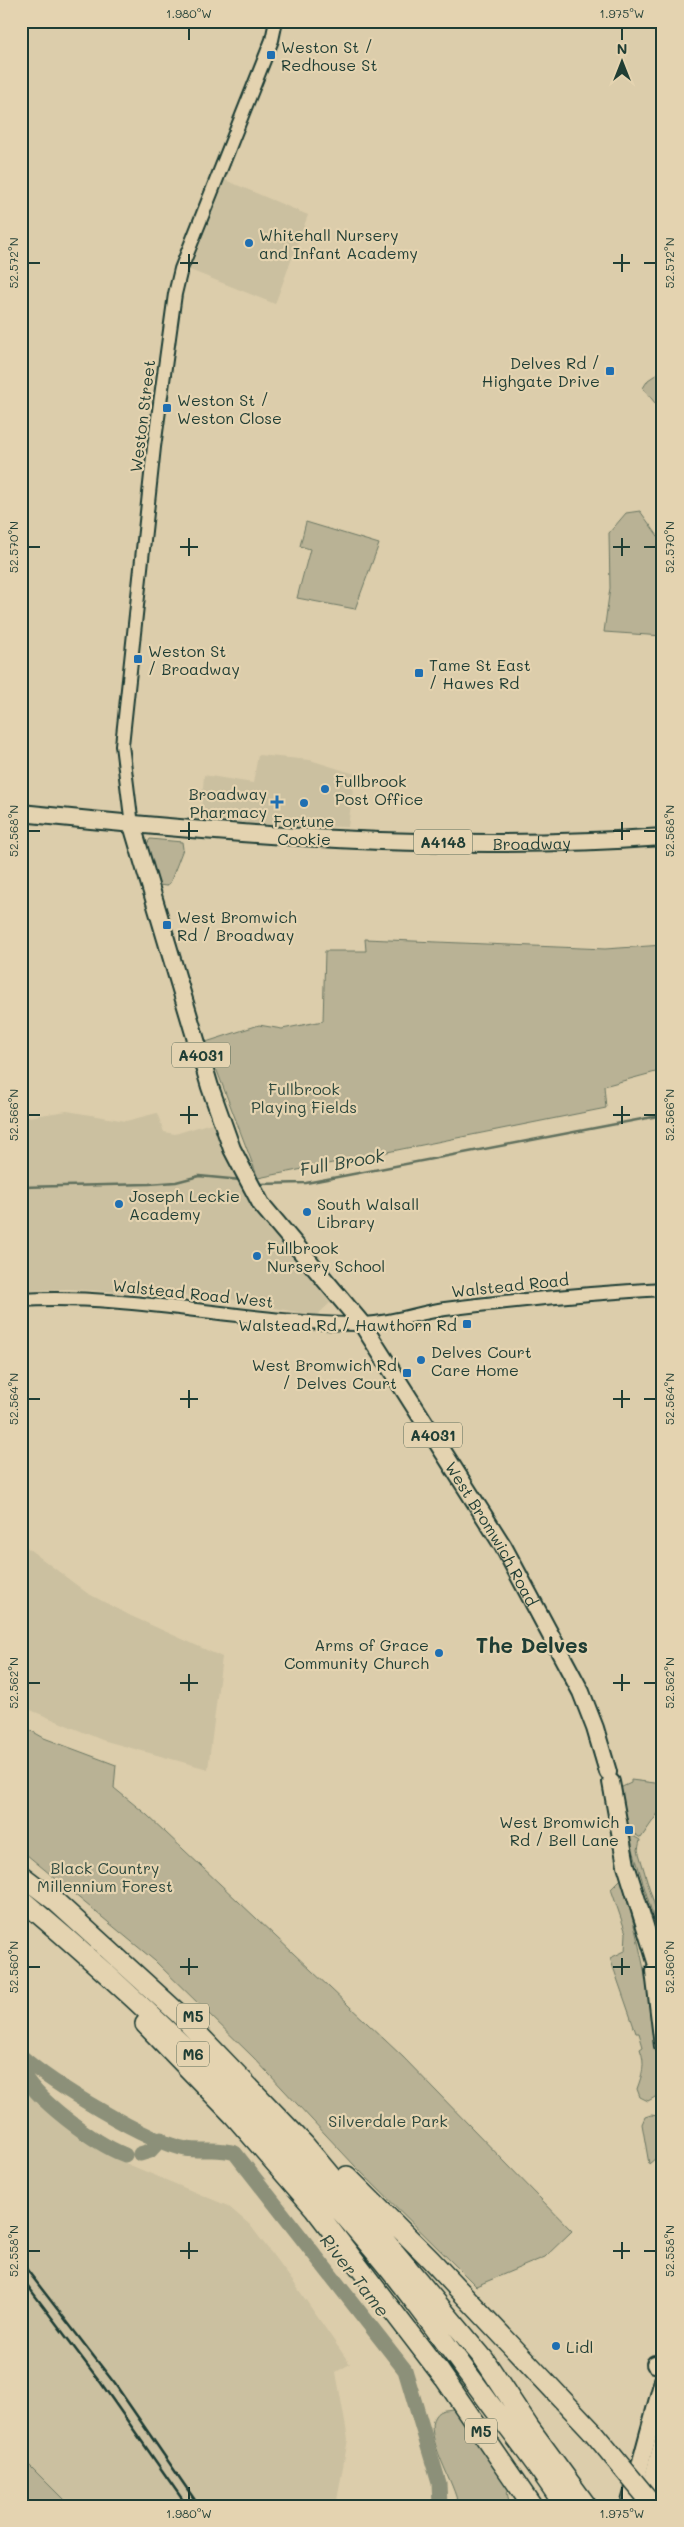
<svg xmlns="http://www.w3.org/2000/svg" width="684" height="2527" viewBox="0 0 684 2527" font-family="Mali,sans-serif">
  <style>
    .built { fill: #cbc0a0 }
    .green { fill: #b9b295; stroke: #6c7864 }
    .lines { fill: none; stroke-linecap: round; stroke-linejoin: round }
    .stream { stroke: #606f5d; stroke-width: 2.5 }
    .river { stroke: #8c9079; stroke-width: 15 }
    .tertiary-casing { stroke: #1f3d34; stroke-width: 16 }
    .primary-casing { stroke: #1f3d34; stroke-width: 20 }
    .trunk-casing { stroke: #1f3d34; stroke-width: 20 }
    .motorway-casing { stroke: #1f3d34; stroke-width: 22 }
    .tertiary { stroke: #e4d3b0; stroke-width: 12 }
    .primary { stroke: #e4d3b0; stroke-width: 16 }
    .trunk { stroke: #e4d3b0; stroke-width: 16 }
    .motorway { stroke: #e4d3b0; stroke-width: 19 }
    .rail { stroke: #1f3d34; stroke-width: 2.5 }
    .motorway-bridge-casing { stroke: #1f3d34; stroke-width: 22; stroke-linecap: butt }
    .motorway-bridge { stroke: #e4d3b0; stroke-width: 19 }
    .ticks { fill: none; stroke: #1f3d34; stroke-width: 2 }
    .poi-dot { fill: #1f6fb2; stroke: #e4d3b0; stroke-width: 2 }
    .labels { text-anchor: middle; dominant-baseline: central; stroke-width: 4.5; stroke-linejoin: round; paint-order: stroke }
    .shield { fill: #e4d3b0; stroke: #5a6a59; stroke-width: 1 }
    .shield-label { font-size: 15px; font-weight: bold; fill: #1f3d34 }
    .poi-label { font-size: 16px; fill: #1f3d34; stroke: #e4d3b0; text-anchor: start }
    .street-label { font-size: 16px; fill: #1f3d34; stroke: #e4d3b0 }
    .park-label { font-size: 16px; fill: #2e493e; stroke: #e4d3b0 }
    .water-label { font-size: 18px; font-style: italic; fill: #2f493e; stroke: #e4d3b0 }
    .district-label { font-size: 21px; font-weight: bold; fill: #1f3d34; stroke: #e4d3b0 }
    .neatline { fill: none; stroke: #1f3d34; stroke-width: 2 }
    .ticks-label { font-size: 12px; text-anchor: middle; fill: #1f3d34 }
  </style>
  <rect width="100%" height="100%" fill="#dccdab"/>
  <filter id="ink" filterUnits="userSpaceOnUse"><feTurbulence type="fractalNoise" baseFrequency=".02" numOctaves="2"/><feDisplacementMap in="SourceGraphic" scale="10" xChannelSelector="R" yChannelSelector="G"/><feConvolveMatrix kernelMatrix="1 2 1 2 8 2 1 2 1" color-interpolation-filters="sRGB"/></filter>
  <g filter="url(#ink)">
    <path class="built" d="M225 180 308 215 275 304 190 270Z
      M258 755 310 760 355 774 348 827 265 825 212 820 213 811H201L204 775 253 783Z
      M67 1111 126 1121 157 1113 164 1132 175 1134 211 1123 242 1186 330 1303 316 1316 229 1299 68 1289 21 1291V1118Z
      M21 1543 87 1593 131 1616 222 1657 208 1769 102 1740 21 1706Z
      M21 2083 118 2160 228 2206 250 2225 294 2283 350 2364 336 2372 348 2439 336 2506H70L21 2457Z"/>
    <path class="green" d="M663 370V413L643 388 648 380Z
      M640 511 663 543V636L604 632 610 588 609 533 626 513Z
      M306 522 379 544 355 609 297 598 310 549 300 546Z
      M150 839 182 842 183 849 170 883 166 886 159 885 154 877 147 844Z
      M365 939 605 949 663 945V1070L604 1086 606 1108 258 1178 206 1042 259 1025 282 1029 323 1021 325 951H366Z
      M21 1725 44 1738 116 1765 114 1788 147 1815 403 2057 572 2231 545 2257 476 2286 355 2166 254 2058 155 1961 21 1850Z
      M631 1780 663 1784V1806L641 1838 629 1831 626 1826 620 1792 622 1787 631 1783Z
      M628 1833 640 1840 638 1850 663 1934V1949Z
      M621 1879C642 1947 656 2020 659 2091L657 2096 648 2101 640 2097 637 2089C642 2075 646 2064 640 2049L643 2047 639 2033H636L610 1958 625 1951 626 1933 611 1889Z
      M651 2115 658 2116 663 2122V2152L649 2164 642 2124 645 2117Z
      M456 2408 510 2488 507 2492 510 2506H458C457 2486 422 2434 435 2416 440 2408 448 2411 456 2408Z
      M21 2457 70 2506H21Z"/>
    <g class="lines">
      <path class="stream" d="M258 1184 306 1183 663 1115
        M21 1187 149 1184 176 1182 199 1176 241 1180"/>
      <path class="river" d="M21 2056C51 2083 147 2142 186 2149 203 2152 219 2147 235 2153L405 2370 439 2483 440 2506
        M21 2069C32 2098 96 2144 125 2155
        M140 2154 150 2151 161 2139"/>
      <g class="tertiary-casing">
        <path id="tertiary" d="M132 825 122 745 154 447 175 294 181 269 272 40 276 21
          M21 1300C135 1293 247 1324 360 1324 388 1324 417 1313 445 1309 518 1300 590 1293 663 1289"/>
      </g>
      <g class="primary-casing">
        <g id="primary">
          <path id="s1" d="M132 825 210 1087 232 1149 244 1172 261 1204 362 1324 503 1546 581 1692 595 1728 608 1772"/>
          <path d="M611 1782 626 1865 663 1984"/>
          <path d="M654 1971 663 2046"/>
          <path d="M655 2364 663 2365"/>
          <path d="M629 2506 663 2380"/>
          <path d="M645 2506 663 2441"/>
        </g>
      </g>
      <g class="trunk-casing">
        <g id="trunk">
          <path id="s2" d="M21 813C234 835 449 853 663 837"/>
        </g>
      </g>
      <g class="motorway-casing">
        <path id="motorway" d="M21 1875 55 1901 179 2014 305 2145 484 2359 529 2427 587 2506
          M21 1899C145 2004 260 2115 365 2240 411 2294 452 2352 494 2409 518 2441 543 2472 564 2506
          M145 2024 234 2116 314 2208 444 2378
          M347 2176 430 2259 592 2431
          M438 2369 532 2506"/>
      </g>
      <use href="#tertiary" class="tertiary"/>
      <use href="#primary" class="primary"/>
      <use href="#trunk" class="trunk"/>
      <use href="#motorway" class="motorway"/>
      <path class="rail" d="M21 2262 115 2384 199 2506
        M21 2277 101 2383 187 2506"/>
      <g class="motorway-bridge-casing">
        <path id="motorway-bridge" d="M592 2431 654 2506"/>
      </g>
      <use href="#motorway-bridge" class="motorway-bridge"/>
    </g>
  </g>
  <path class="ticks" d="M189 28V40M622 28V40M189 254V272M622 254V272M28 263H40M180 263H198M613 263H630M644 263H656M189 538V556M622 538V556M28 547H40M180 547H198M613 547H630M644 547H656M189 822V840M622 822V840M28 831H40M180 831H198M613 831H630M644 831H656M189 1106V1124M622 1106V1124M28 1115H40M180 1115H198M613 1115H630M644 1115H656M189 1390V1408M622 1390V1408M28 1399H40M180 1399H198M613 1399H630M644 1399H656M189 1674V1691M622 1674V1691M28 1683H40M180 1683H198M613 1683H630M644 1683H656M189 1958V1975M622 1958V1975M28 1967H40M180 1967H198M613 1967H630M644 1967H656M189 2242V2259M622 2242V2259M28 2251H40M180 2251H198M613 2251H630M644 2251H656M189 2487V2500M622 2487V2500"/>
  <g class="poi-dot">
    <rect x="266" y="50" width="10" height="10" rx="2.5"/>
    <circle cx="249" cy="243" r="5"/>
    <rect x="605" y="366" width="10" height="10" rx="2.5"/>
    <rect x="162" y="403" width="10" height="10" rx="2.5"/>
    <rect x="133" y="654" width="10" height="10" rx="2.5"/>
    <rect x="414" y="668" width="10" height="10" rx="2.5"/>
    <circle cx="325" cy="789" r="5"/>
    <path d="M274.5 794.5h5v5h5v5h-5v5h-5v-5h-5v-5h5z"/>
    <circle cx="304" cy="803" r="5"/>
    <rect x="162" y="920" width="10" height="10" rx="2.5"/>
    <circle cx="119" cy="1204" r="5"/>
    <circle cx="307" cy="1212" r="5"/>
    <circle cx="257" cy="1256" r="5"/>
    <rect x="462" y="1319" width="10" height="10" rx="2.5"/>
    <circle cx="421" cy="1360" r="5"/>
    <rect x="402" y="1368" width="10" height="10" rx="2.5"/>
    <circle cx="439" cy="1653" r="5"/>
    <rect x="624" y="1825" width="10" height="10" rx="2.5"/>
    <circle cx="556" cy="2346" r="5"/>
  </g>
  <g class="labels">
    <g class="shield">
      <rect x="414" y="829.5" width="58" height="25" rx="4"/>
      <rect x="172" y="1042.5" width="58" height="25" rx="4"/>
      <rect x="404" y="1422.5" width="58" height="25" rx="4"/>
      <rect x="177" y="2003.5" width="32" height="25" rx="4"/>
      <rect x="177" y="2041.5" width="32" height="25" rx="4"/>
      <rect x="465" y="2418.5" width="32" height="25" rx="4"/>
    </g>
    <g class="shield-label">
      <text x="443" y="842">A4148</text>
      <text x="201" y="1055">A4031</text>
      <text x="433" y="1435">A4031</text>
      <text x="193" y="2016">M5</text>
      <text x="193" y="2054">M6</text>
      <text x="481" y="2431">M5</text>
    </g>
    <g class="poi-label">
      <text x="281" y="46">Weston St /<tspan x="281" dy="18">Redhouse St</tspan></text>
      <text x="259" y="234">Whitehall Nursery<tspan x="259" dy="18">and Infant Academy</tspan></text>
      <text x="600" y="362" text-anchor="end">Delves Rd /<tspan x="600" dy="18">Highgate Drive</tspan></text>
      <text x="177" y="399">Weston St /<tspan x="177" dy="18">Weston Close</tspan></text>
      <text x="148" y="650">Weston St<tspan x="148" dy="18">/ Broadway</tspan></text>
      <text x="429" y="664">Tame St East<tspan x="429" dy="18">/ Hawes Rd</tspan></text>
      <text x="335" y="780">Fullbrook<tspan x="335" dy="18">Post Office</tspan></text>
      <text x="267" y="793" text-anchor="end">Broadway<tspan x="267" dy="18">Pharmacy</tspan></text>
      <text x="304" y="820" text-anchor="middle">Fortune<tspan x="304" dy="18">Cookie</tspan></text>
      <text x="177" y="916">West Bromwich<tspan x="177" dy="18">Rd / Broadway</tspan></text>
      <text x="129" y="1195">Joseph Leckie<tspan x="129" dy="18">Academy</tspan></text>
      <text x="317" y="1203">South Walsall<tspan x="317" dy="18">Library</tspan></text>
      <text x="267" y="1247">Fullbrook<tspan x="267" dy="18">Nursery School</tspan></text>
      <text x="457" y="1324" text-anchor="end">Walstead Rd / Hawthorn Rd</text>
      <text x="431" y="1351">Delves Court<tspan x="431" dy="18">Care Home</tspan></text>
      <text x="397" y="1364" text-anchor="end">West Bromwich Rd<tspan x="397" dy="18">/ Delves Court</tspan></text>
      <text x="429" y="1644" text-anchor="end">Arms of Grace<tspan x="429" dy="18">Community Church</tspan></text>
      <text x="619" y="1821" text-anchor="end">West Bromwich<tspan x="619" dy="18">Rd / Bell Lane</tspan></text>
      <text x="566" y="2346">Lidl</text>
    </g>
    <g class="street-label">
      <text transform="translate(142 416) rotate(-83)">Weston Street</text>
      <text stroke="none"><textPath href="#s2" startOffset="512">Broadway</textPath></text>
      <text transform="translate(510 1285) rotate(-6)">Walstead Road</text>
      <text transform="translate(193 1293) rotate(6)">Walstead Road West</text>
      <text stroke="none"><textPath href="#s1" startOffset="805">West Bromwich Road</textPath></text>
    </g>
    <g class="park-label">
      <text x="304" y="1088">Fullbrook<tspan x="304" dy="18">Playing Fields</tspan></text>
      <text x="105" y="1867">Black Country<tspan x="105" dy="18">Millennium Forest</tspan></text>
      <text x="388" y="2120">Silverdale Park</text>
    </g>
    <g class="water-label">
      <text transform="translate(342 1162) rotate(-10)">Full Brook</text>
      <text transform="translate(355 2275) rotate(52)">River Tame</text>
    </g>
    <g class="district-label">
      <text x="532" y="1644">The Delves</text>
    </g>
  </g>
  <rect width="684" height="2527" fill="none" stroke="#e4d3b0" stroke-width="55"/>
  <g transform="translate(622 62)" stroke="#e4d3b0" stroke-width="4" paint-order="stroke">
  <path d="M0-4L9 19L0 12L-9 19Z" fill="#1f3d34"/>
  <text y="-8" font-size="14" font-weight="bold" text-anchor="middle" fill="#1f3d34">N</text>
  </g>
  <rect x="28" y="28" width="628" height="2472" class="neatline"/>
  <g class="ticks-label">
    <text x="189" y="18">1.980°W</text>
    <text x="622" y="18">1.975°W</text>
    <text transform="translate(14 263) rotate(-90)" y="4">52.572°N</text>
    <text transform="translate(670 263) rotate(-90)" y="4">52.572°N</text>
    <text transform="translate(14 547) rotate(-90)" y="4">52.570°N</text>
    <text transform="translate(670 547) rotate(-90)" y="4">52.570°N</text>
    <text transform="translate(14 831) rotate(-90)" y="4">52.568°N</text>
    <text transform="translate(670 831) rotate(-90)" y="4">52.568°N</text>
    <text transform="translate(14 1115) rotate(-90)" y="4">52.566°N</text>
    <text transform="translate(670 1115) rotate(-90)" y="4">52.566°N</text>
    <text transform="translate(14 1399) rotate(-90)" y="4">52.564°N</text>
    <text transform="translate(670 1399) rotate(-90)" y="4">52.564°N</text>
    <text transform="translate(14 1683) rotate(-90)" y="4">52.562°N</text>
    <text transform="translate(670 1683) rotate(-90)" y="4">52.562°N</text>
    <text transform="translate(14 1967) rotate(-90)" y="4">52.560°N</text>
    <text transform="translate(670 1967) rotate(-90)" y="4">52.560°N</text>
    <text transform="translate(14 2251) rotate(-90)" y="4">52.558°N</text>
    <text transform="translate(670 2251) rotate(-90)" y="4">52.558°N</text>
    <text x="189" y="2518">1.980°W</text>
    <text x="622" y="2518">1.975°W</text>
  </g>
</svg>
